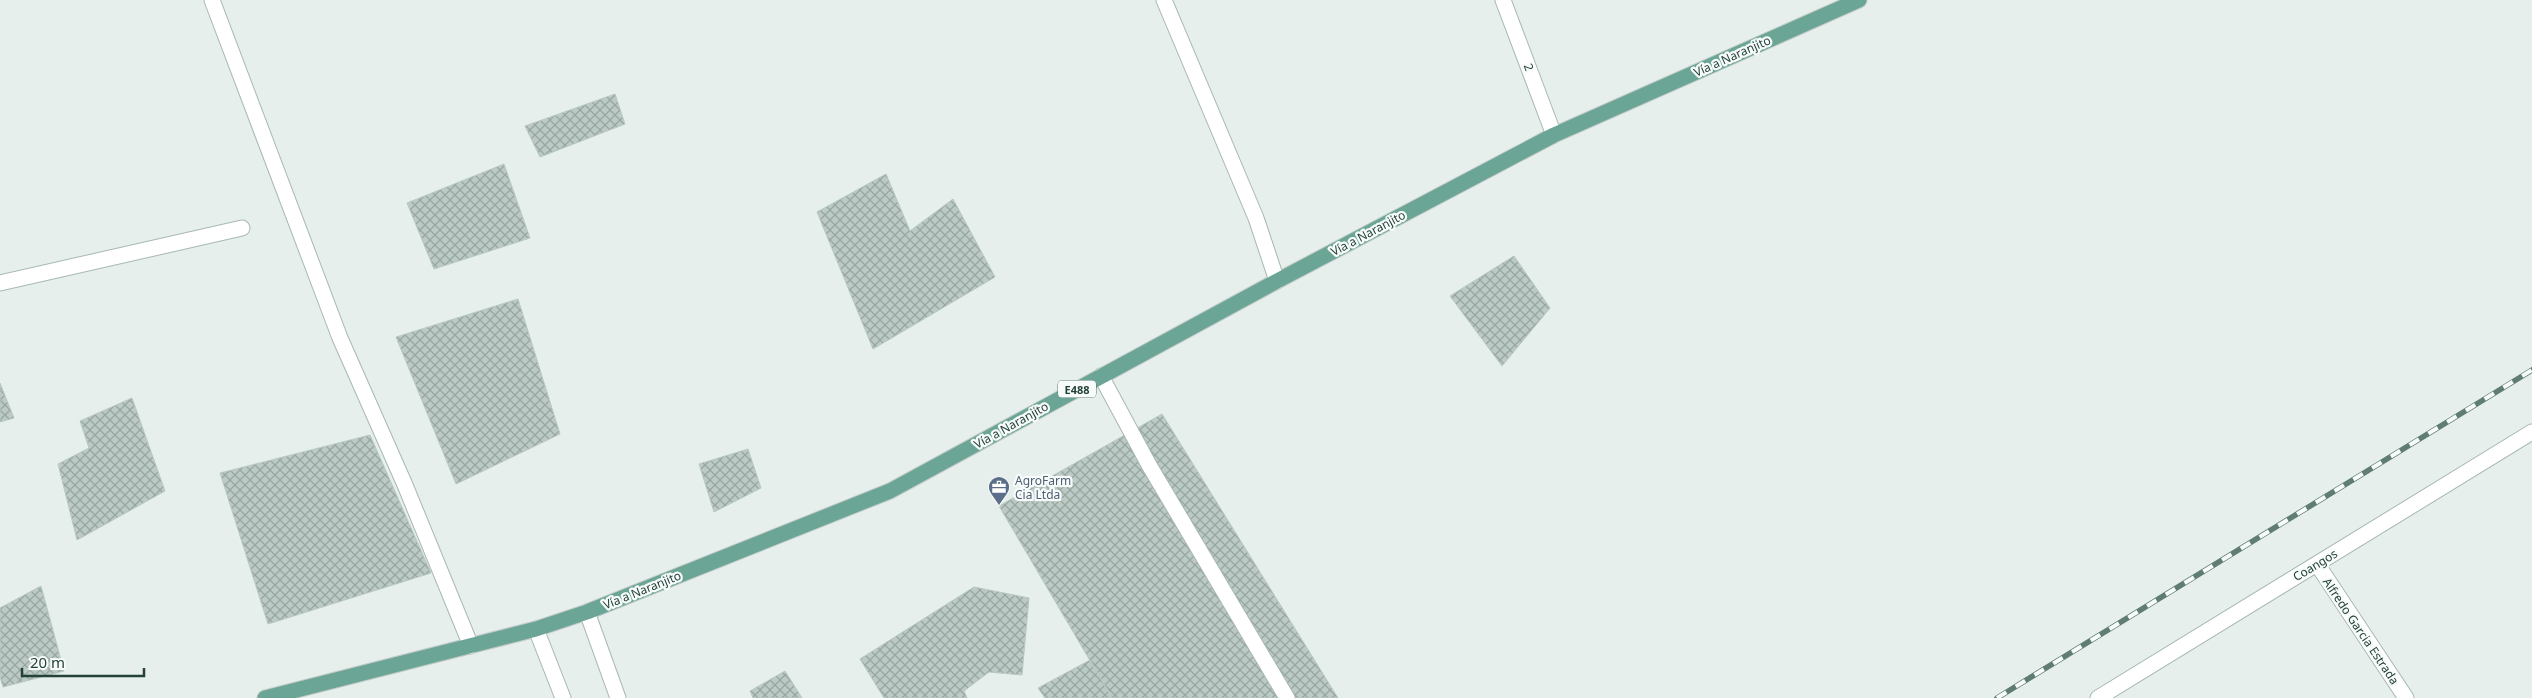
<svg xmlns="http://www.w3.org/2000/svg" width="2532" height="698" viewBox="0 0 2532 698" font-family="'Noto Sans',sans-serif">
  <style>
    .building { fill: url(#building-cross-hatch); stroke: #b8c9c2 }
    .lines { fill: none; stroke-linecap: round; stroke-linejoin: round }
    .minor-casing { stroke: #a8b8b2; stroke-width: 17 }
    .major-casing { stroke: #c2cac8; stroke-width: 17 }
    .minor { stroke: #fff; stroke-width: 15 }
    .major { stroke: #6aa596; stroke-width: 15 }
    .rail-casing { stroke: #5f7d75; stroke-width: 5.5 }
    .rail { stroke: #f7fbf9; stroke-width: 4; stroke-dasharray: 11; stroke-linecap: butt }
    .labels { text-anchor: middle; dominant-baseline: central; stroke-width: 4.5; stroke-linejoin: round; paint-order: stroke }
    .shield { fill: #f7fbf9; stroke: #637a73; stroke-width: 1 }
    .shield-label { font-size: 11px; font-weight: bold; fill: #24423a }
    .street-label { font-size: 12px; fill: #24423a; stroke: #f7fbf9 }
    .service-label { font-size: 12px; fill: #4e5e75; stroke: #f7fbf9; text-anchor: start }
  </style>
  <defs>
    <pattern id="building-cross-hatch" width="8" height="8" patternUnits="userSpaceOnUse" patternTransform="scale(1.25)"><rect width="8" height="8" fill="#bbcac4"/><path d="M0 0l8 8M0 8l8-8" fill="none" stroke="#98a6a0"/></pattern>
  </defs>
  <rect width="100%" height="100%" fill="#e6efeb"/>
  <path class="building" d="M615 94 625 124 540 157 525 126Z
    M504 164 530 238 434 269 407 203Z
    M886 174 910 231 953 199 995 277 873 349 817 212Z
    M1514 256 1550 308 1502 366 1450 296Z
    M518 299 560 434 456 484 396 337Z
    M0 383 14 418 0 422Z
    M132 398 165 491 77 540 58 464 89 448 80 421Z
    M1162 414 1338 698H1112L999 506Z
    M370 435 431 573 268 624 220 473Z
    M748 449 761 488 714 512 699 464Z
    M41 586 64 671 3 687 0 677V608Z
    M974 587 1029 598 1022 675 989 672 964 691 967 698H884L860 659Z
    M1090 660 1112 698H1045L1038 688Z
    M785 671 802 698H753L750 691Z"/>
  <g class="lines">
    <g class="minor-casing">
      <path id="minor" d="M212 0 340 338 405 485 471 646
        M1164 0 1256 218 1277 281
        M1503 0 1554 135
        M0 283 242 228
        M1101 376 1149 465 1287 698
        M2317 564 2406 698
        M587 612 618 698
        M536 629 563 698
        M2098 698 2532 432"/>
    </g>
    <g class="major-casing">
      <path id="major" d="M265 698 536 629 587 612 890 491 1277 281 1554 135 1859 0"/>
    </g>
    <use href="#minor" class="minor"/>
    <use href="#major" class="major"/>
    <g class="rail-casing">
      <path id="rail" d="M1997 698 2532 370"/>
    </g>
    <use href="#rail" class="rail"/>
  </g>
  <defs>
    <g id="office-pin" transform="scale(1.125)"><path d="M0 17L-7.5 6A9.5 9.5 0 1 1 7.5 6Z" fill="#5c6f8a" stroke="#f7fbf9"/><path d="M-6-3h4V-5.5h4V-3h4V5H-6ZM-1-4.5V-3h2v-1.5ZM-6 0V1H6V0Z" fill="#fff"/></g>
  </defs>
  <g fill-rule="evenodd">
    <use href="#office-pin" x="999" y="487"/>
  </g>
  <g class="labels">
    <rect class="shield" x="1058" y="380.5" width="38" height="17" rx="4"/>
    <g class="shield-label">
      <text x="1077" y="389">E488</text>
    </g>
    <g class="street-label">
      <text transform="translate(1732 56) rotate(-24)">Vía a Naranjito</text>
      <text transform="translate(1529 67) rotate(69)">2</text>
      <text transform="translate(1368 233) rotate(-28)">Vía a Naranjito</text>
      <text transform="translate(1011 425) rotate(-29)">Vía a Naranjito</text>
      <text transform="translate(2315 565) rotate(-31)">Coangos</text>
      <text transform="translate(642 590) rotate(-22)">Vía a Naranjito</text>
      <text transform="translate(2361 631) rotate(56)">Alfredo Garcia Estrada</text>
    </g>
    <g class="service-label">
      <text x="1015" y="480">AgroFarm<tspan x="1015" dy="14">Cia Ltda</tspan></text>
    </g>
  </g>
  <path d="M22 668v8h122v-8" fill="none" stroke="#24423a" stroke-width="2.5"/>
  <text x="30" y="668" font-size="15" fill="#24423a" stroke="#f7fbf9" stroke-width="4" paint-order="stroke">20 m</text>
</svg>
